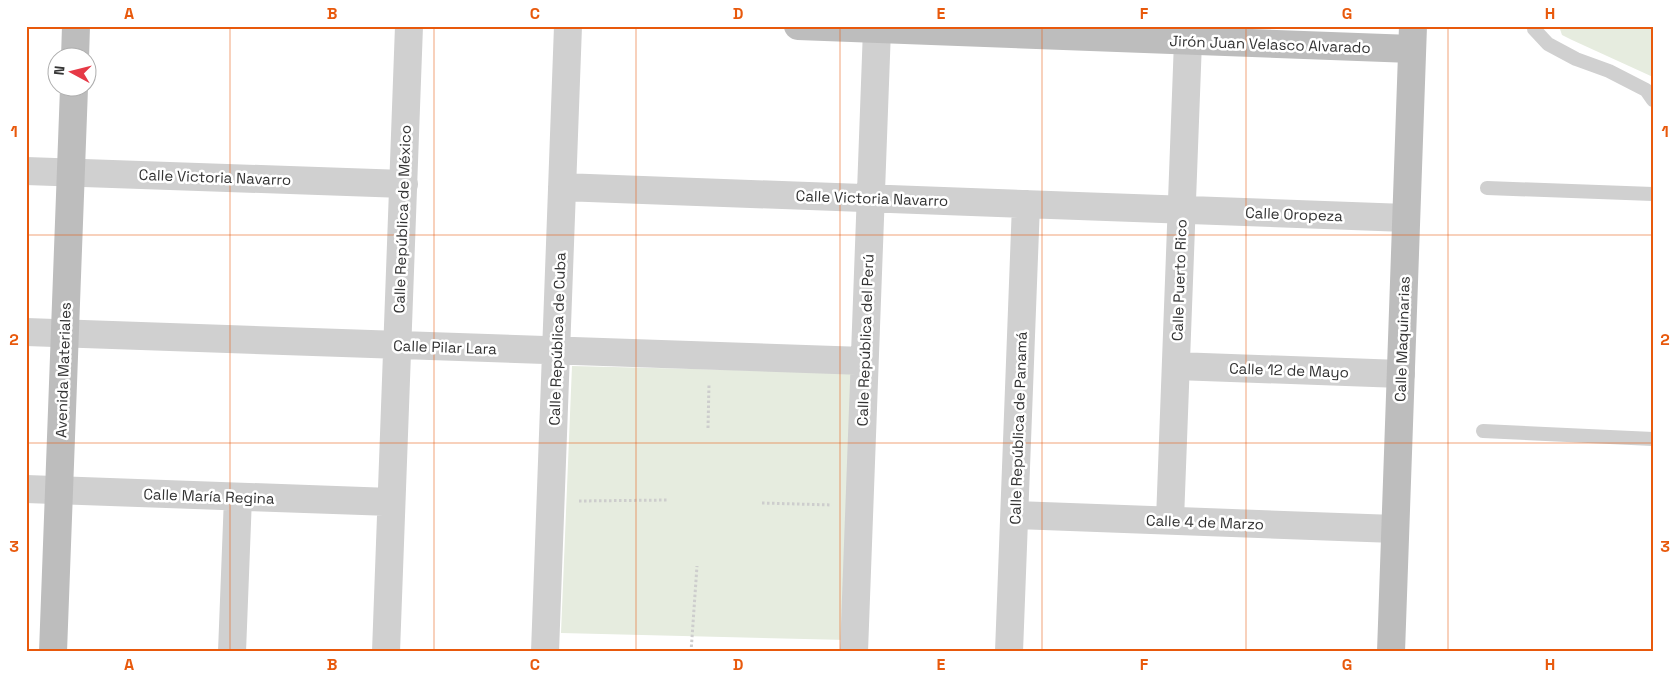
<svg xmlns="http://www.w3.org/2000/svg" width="1679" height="678" viewBox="0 0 1679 678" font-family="'Space Grotesk',sans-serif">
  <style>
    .green { fill: #e6ecdf }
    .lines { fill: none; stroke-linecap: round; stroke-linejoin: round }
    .path { stroke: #cdcdcd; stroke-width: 3; stroke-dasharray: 2.5 2.5; stroke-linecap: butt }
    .lane { stroke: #d0d0d0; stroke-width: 14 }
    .street { stroke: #d0d0d0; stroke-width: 28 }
    .secondary { stroke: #bdbdbd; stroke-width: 28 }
    .grid { fill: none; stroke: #e8590c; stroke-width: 1; stroke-opacity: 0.55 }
    .labels { text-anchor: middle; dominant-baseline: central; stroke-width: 5; stroke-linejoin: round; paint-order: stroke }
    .street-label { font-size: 15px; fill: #333; stroke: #fff }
    .neatline { fill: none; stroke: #e8590c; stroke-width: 2 }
    .grid-label { font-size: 16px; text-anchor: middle; font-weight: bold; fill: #e8590c }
  </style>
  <rect width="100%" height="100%" fill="#fff"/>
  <path class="green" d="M1559 26H1653V77L1572 40 1562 35Z
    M572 366 860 373 847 640 561 633Z"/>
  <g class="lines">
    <path class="path" d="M708 428 709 384
      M579 501 668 500
      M762 503 832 505
      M691 652 697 566"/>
    <path class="lane" d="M1534 26V29L1548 44 1576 59 1609 71 1646 90 1653 100
      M1487 188 1653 194
      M1483 431 1653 439"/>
    <path class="street" d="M26 171 404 184
      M562 187 1406 218
      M26 332 864 361
      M1176 366 1401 374
      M26 489 391 502
      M1015 515 1395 529
      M1170 520 1188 41
      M232 652 238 497
      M386 652 409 26
      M545 652 568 26
      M854 652 877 29
      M1009 652 1026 204"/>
    <path class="secondary" d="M798 26 1412 49
      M75 58 76 26
      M53 652 74 88
      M1391 652 1413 26"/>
  </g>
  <path class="grid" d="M230 26V652M434 26V652M636 26V652M840 26V652M1042 26V652M1246 26V652M1448 26V652M26 235H1653M26 443H1653"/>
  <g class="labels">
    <g class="street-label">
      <text transform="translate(1270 44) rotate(2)">Jirón Juan Velasco Alvarado</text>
      <text transform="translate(215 177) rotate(2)">Calle Victoria Navarro</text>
      <text transform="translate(872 198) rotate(2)">Calle Victoria Navarro</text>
      <text transform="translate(1294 214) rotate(2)">Calle Oropeza</text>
      <text transform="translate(402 219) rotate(-88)">Calle República de México</text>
      <text transform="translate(1179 280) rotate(-88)">Calle Puerto Rico</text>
      <text transform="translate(557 339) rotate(-88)">Calle República de Cuba</text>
      <text transform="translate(1402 339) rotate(-88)">Calle Maquinarias</text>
      <text transform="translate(865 340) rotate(-88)">Calle República del Perú</text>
      <text transform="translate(445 347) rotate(2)">Calle Pilar Lara</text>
      <text transform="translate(63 370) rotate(-88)">Avenida Materiales</text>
      <text transform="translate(1289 370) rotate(2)">Calle 12 de Mayo</text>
      <text transform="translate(1018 428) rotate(-88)">Calle República de Panamá</text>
      <text transform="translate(209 496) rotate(2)">Calle María Regina</text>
      <text transform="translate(1205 522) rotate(2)">Calle 4 de Marzo</text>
    </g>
  </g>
  <rect width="1679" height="678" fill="none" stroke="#ffffff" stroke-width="55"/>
  <g transform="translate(72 72) rotate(277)"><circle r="24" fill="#ffffff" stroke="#adadad"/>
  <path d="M0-4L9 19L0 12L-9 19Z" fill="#e63946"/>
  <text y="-8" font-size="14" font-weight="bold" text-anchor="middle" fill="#333333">N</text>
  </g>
  <rect x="28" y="28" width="1624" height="622" class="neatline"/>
  <g class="grid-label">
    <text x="129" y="19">A</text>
    <text x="332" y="19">B</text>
    <text x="535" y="19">C</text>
    <text x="738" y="19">D</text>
    <text x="941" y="19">E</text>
    <text x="1144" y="19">F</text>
    <text x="1347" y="19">G</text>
    <text x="1550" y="19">H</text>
    <text x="14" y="137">1</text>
    <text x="1665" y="137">1</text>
    <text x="14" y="345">2</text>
    <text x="1665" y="345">2</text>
    <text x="14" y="552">3</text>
    <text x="1665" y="552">3</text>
    <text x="129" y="670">A</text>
    <text x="332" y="670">B</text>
    <text x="535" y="670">C</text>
    <text x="738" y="670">D</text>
    <text x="941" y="670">E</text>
    <text x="1144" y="670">F</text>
    <text x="1347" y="670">G</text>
    <text x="1550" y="670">H</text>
  </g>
</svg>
